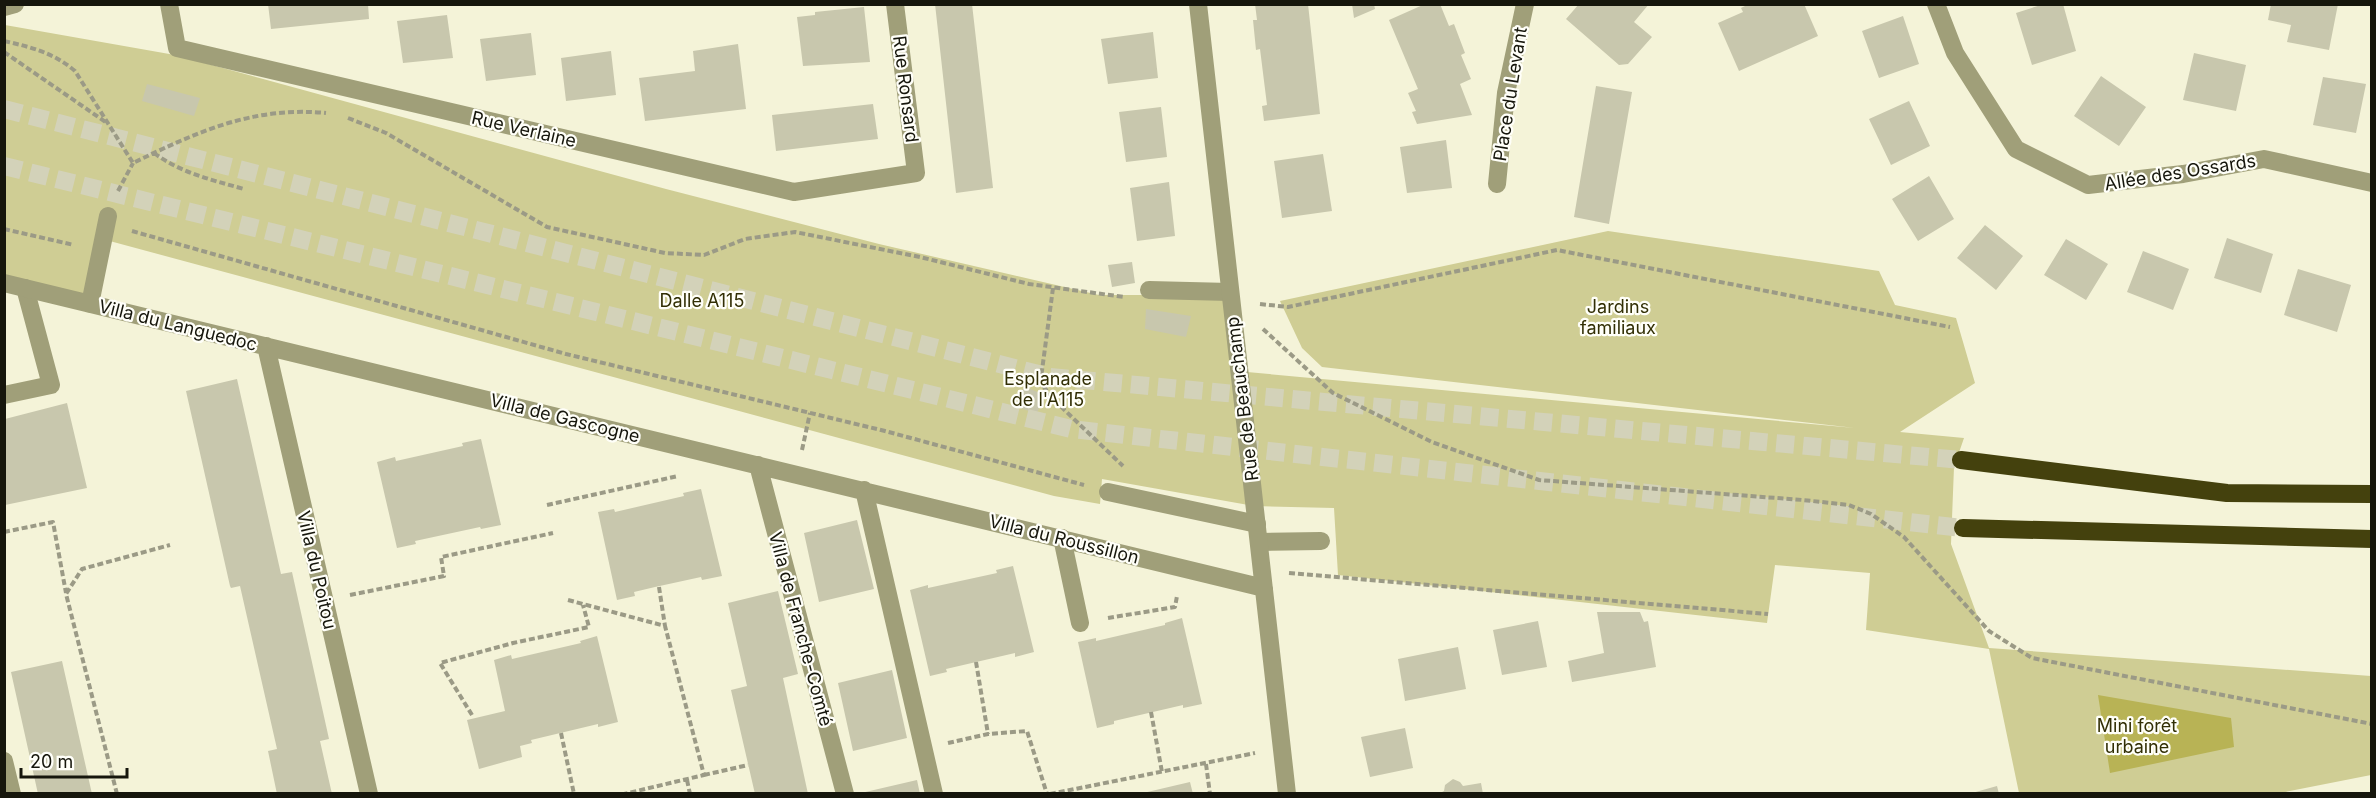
<svg xmlns="http://www.w3.org/2000/svg" width="2376" height="798" viewBox="0 0 2376 798" font-family="Inter,sans-serif">
  <style>
    .green { fill: #cfcd94 }
    .forest { fill: #b8b355 }
    .building { fill: #c8c7ad }
    .lines { fill: none; stroke-linecap: round; stroke-linejoin: round }
    .highway-tunnel { stroke: #d3d2b9; stroke-width: 18; stroke-dasharray: 18 9; stroke-linecap: butt }
    .path { stroke: #9b9a86; stroke-width: 4; stroke-dasharray: 6 3; stroke-linecap: butt }
    .lane { stroke: #a09f79; stroke-width: 18 }
    .street { stroke: #a09f79; stroke-width: 18 }
    .highway { stroke: #44410d; stroke-width: 18 }
    .labels { text-anchor: middle; dominant-baseline: central; stroke-width: 4.5; stroke-linejoin: round; paint-order: stroke }
    .street-label { font-size: 18px; fill: #16160c; stroke: #fffff9 }
    .park-label { font-size: 18px; fill: #322f05; stroke: #fffff9 }
  </style>
  <rect width="100%" height="100%" fill="#f4f3d8"/>
  <path class="green" d="M5 25 175 55 666 189 879 244 1099 295H1226L1236 371 1855 428 1322 367 1302 348 1280 301 1608 231 1879 271 1895 305 1956 318 1975 383 1900 432 1964 438 1954 467 1951 544 1989 648 2371 676V775L2280 793H2019L1989 649 1866 630 1870 573 1775 565 1767 623 1338 575 1334 508 1254 506 1102 479 1100 504 1054 496 106 240 93 299 5 280Z"/>
  <path class="forest" d="M2098 695 2231 718 2234 747 2110 773Z"/>
  <path class="building" d="M268 4H368L369 19 271 29Z
    M935 4H972L993 188 956 193Z
    M1255 4H1308L1320 114 1264 121 1262 106 1267 105 1260 49 1256 50 1253 20H1257Z
    M1352 4H1374L1375 9 1354 18Z
    M1425 4H1440L1449 26 1454 24 1465 53 1461 55 1471 79 1460 84 1472 115 1417 124 1412 112 1416 111 1408 93 1418 89 1389 20Z
    M1579 4H1649L1634 22 1652 37 1628 64 1619 65 1566 19Z
    M1749 4H1804L1818 36 1739 71 1718 23 1743 12 1741 8Z
    M2044 4H2063L2076 51 2032 65 2016 13Z
    M2271 4H2338L2329 50 2287 42 2291 25 2268 20Z
    M864 7 870 62 803 66 797 17 815 15V12Z
    M447 15 453 58 403 63 397 21Z
    M1903 16 1919 64 1879 78 1862 31Z
    M1153 32 1158 78 1108 84 1101 39Z
    M531 33 536 75 486 81 480 39Z
    M738 44 746 109 645 121 639 78 695 71 693 51Z
    M611 51 616 95 566 101 561 58Z
    M2194 53 2246 65 2236 111 2183 100Z
    M2101 76 2146 107 2119 146 2074 116Z
    M2323 77 2366 84 2356 133 2313 125Z
    M147 84 200 98 194 116 142 101Z
    M1596 86 1632 92 1609 224 1574 217Z
    M1909 101 1930 146 1891 165 1869 119Z
    M873 104 878 139 776 151 772 115Z
    M1161 107 1167 157 1126 162 1119 112Z
    M1446 140 1452 188 1407 193 1400 147Z
    M1323 154 1332 211 1282 218 1274 161Z
    M1929 176 1954 219 1918 241 1892 199Z
    M1169 182 1175 236 1137 241 1130 188Z
    M1985 225 2023 256 1996 290 1957 258Z
    M2227 238 2273 254 2261 293 2214 278Z
    M2066 239 2108 264 2086 300 2044 275Z
    M2143 251 2189 269 2173 310 2127 292Z
    M1132 262 1135 283 1112 287 1108 265Z
    M2298 269 2351 285 2337 332 2284 315Z
    M1146 309 1191 316 1186 337 1145 329Z
    M237 379 281 574 292 572 329 739 320 741 332 794H277L268 751 277 749 240 586 231 588 230 586 186 391Z
    M1024 386 1046 396 1036 414 1016 406Z
    M67 403 87 488 5 505V419Z
    M481 439 501 525 481 529 480 527 415 541 416 544 397 548 377 462 395 457 396 461 463 446 462 443Z
    M701 489 722 576 702 580 701 577 655 587 634 592 635 596 617 600 598 512 614 509 615 512 684 496 683 493Z
    M857 520 874 589 819 602 804 533Z
    M1013 566 1034 652 1015 657V653L946 669 947 672 930 676 910 590 928 585V588L997 573 996 570Z
    M778 591 798 674 783 678 808 794H755L731 690 747 686 728 603Z
    M1597 612H1640L1644 622 1648 621 1656 667 1572 682 1568 661 1604 653Z
    M1182 618 1202 704 1183 708V705L1114 721V724L1097 728 1078 642 1096 638V641L1165 625V623Z
    M1538 621 1547 667 1502 675 1493 630Z
    M597 636 618 722 598 727V724L531 740 532 743 520 746 522 757 479 769 467 720 505 711 494 660 511 655 512 659 581 643 580 641Z
    M1458 647 1466 689 1405 701 1398 659Z
    M62 661 92 794H38L11 672Z
    M892 670 907 738 853 751 838 683Z
    M1405 728 1413 768 1370 777 1361 737Z
    M1453 779 1460 782 1463 786 1481 783 1483 794H1438L1444 791 1445 785Z
    M917 780 920 794H861V793Z
    M1190 782 1193 794H1143V793Z
    M1997 786 1999 794H1972V793Z"/>
  <g class="lines">
    <path class="highway-tunnel" d="M4 109 1050 377 1961 460
      M4 166 1071 429 1963 528"/>
    <path class="path" d="M4 41C31 47 54 53 75 71L133 163C197 132 253 106 326 113
      M4 52 107 123
      M348 118 386 133 547 227 665 253 704 255 745 239 795 232 920 257 1029 284 1124 297
      M154 153C181 173 212 180 244 189
      M118 191 133 163
      M4 229 74 245
      M132 231 566 354 885 431 1084 485
      M1053 288 1041 378 1044 387 1053 399 1123 466
      M1260 304 1288 307 1557 250 1950 327
      M1263 329 1333 393 1432 442 1539 480 1803 500 1849 505 1871 514 1904 537 1989 631 2032 658 2372 724
      M802 450 810 413
      M547 505 678 476
      M4 532 53 522 66 593
      M1289 573 1768 614
      M659 587 665 626
      M350 595 444 576 441 557 553 533
      M568 600 665 626 704 775 624 794
      M1108 618 1175 607 1177 596
      M976 662 988 734
      M1151 712 1162 772
      M472 715 440 663 513 643 589 627 583 605
      M561 733 574 794
      M948 743 988 734 1027 731 1047 794
      M1206 764 1210 794
      M704 775 748 765
      M687 780 690 794
      M117 794 66 594 82 569 170 545
      M1050 794 1255 753"/>
    <path class="lane" d="M1149 290 1230 292
      M4 395 51 385 25 288
      M1108 492 1257 524
      M1062 538 1080 623
      M1259 542 1321 541
      M4 761 12 794"/>
    <path class="street" d="M169 4 177 48 794 192 916 173 895 4
      M1198 4 1287 794
      M1936 4 1955 53 2016 149 2088 185 2183 174 2264 159 2372 183
      M4 7 15 4
      M1497 184 1506 93 1525 4
      M4 283 1264 588
      M90 304 108 216
      M266 346 369 794
      M758 465 845 794
      M864 490 934 794"/>
    <path class="highway" d="M1961 460 2227 493 2372 494
      M1963 528 2372 539"/>
  </g>
  <g class="labels">
    <g class="street-label">
      <text transform="translate(906 89) rotate(83)">Rue Ronsard</text>
      <text transform="translate(1510 94) rotate(-81)">Place du Levant</text>
      <text transform="translate(524 129) rotate(13)">Rue Verlaine</text>
      <text transform="translate(2180 172) rotate(-9)">Allée des Ossards</text>
      <text transform="translate(178 325) rotate(14)">Villa du Languedoc</text>
      <text transform="translate(1242 399) rotate(-97)">Rue de Beauchamp</text>
      <text transform="translate(565 418) rotate(14)">Villa de Gascogne</text>
      <text transform="translate(1064 539) rotate(14)">Villa du Roussillon</text>
      <text transform="translate(317 570) rotate(77)">Villa du Poitou</text>
      <text transform="translate(801 629) rotate(75)">Villa de Franche-Comté</text>
    </g>
    <g class="park-label">
      <text x="702" y="300">Dalle A115</text>
      <text x="1618" y="306">Jardins<tspan x="1618" dy="21">familiaux</tspan></text>
      <text x="1048" y="378">Esplanade<tspan x="1048" dy="21">de l'A115</tspan></text>
      <text x="2137" y="725">Mini forêt<tspan x="2137" dy="21">urbaine</tspan></text>
    </g>
  </g>
  <rect width="2376" height="798" fill="none" stroke="#16160c" stroke-width="12"/>
  <path d="M21 768v9h106v-9" fill="none" stroke="#16160c" stroke-width="3"/>
  <text x="30" y="768" font-size="18" fill="#16160c" stroke="#fffff9" stroke-width="4.5" paint-order="stroke">20 m</text>
</svg>
